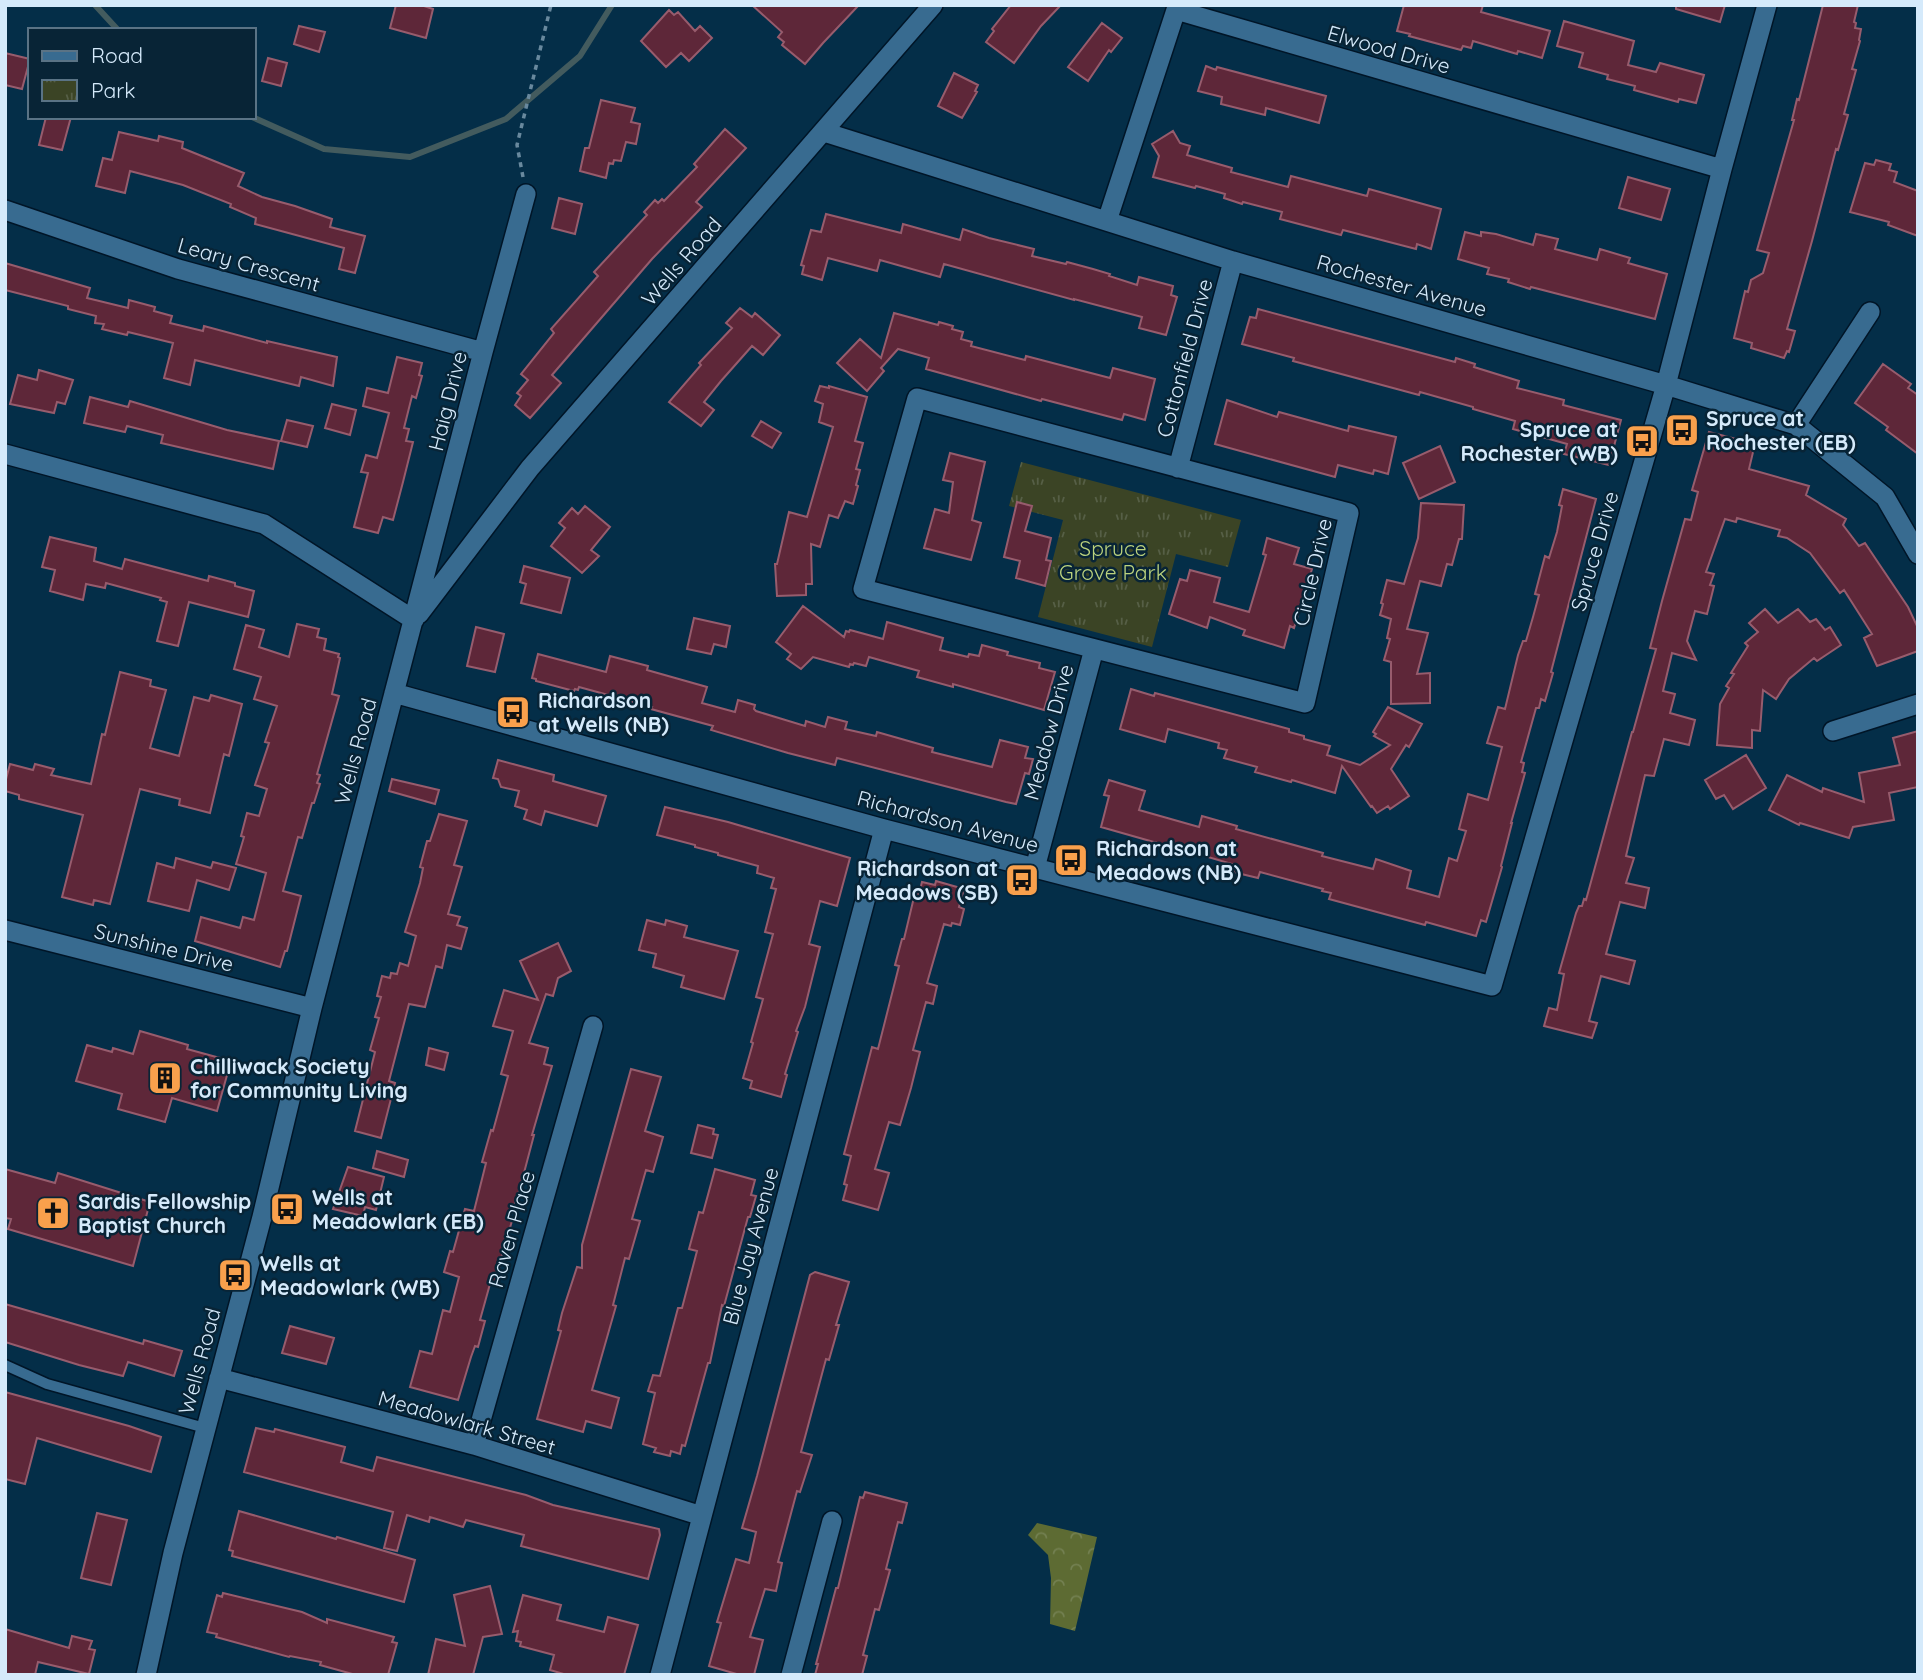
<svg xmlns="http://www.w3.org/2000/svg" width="1923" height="1680" viewBox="0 0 1923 1680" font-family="Quicksand,sans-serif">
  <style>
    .forest { fill: url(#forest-crowns) }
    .park { fill: url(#park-tufts) }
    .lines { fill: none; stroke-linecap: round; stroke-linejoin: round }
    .stream { stroke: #435b5e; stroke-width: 6 }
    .building { fill: #5e2739; stroke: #975c6d; stroke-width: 2 }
    .service-casing { stroke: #001527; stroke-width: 13 }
    .minor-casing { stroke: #001527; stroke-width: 22 }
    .path { stroke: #69899e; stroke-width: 3.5; stroke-dasharray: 5 5; stroke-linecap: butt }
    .service { stroke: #386b90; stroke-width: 10 }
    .minor { stroke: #386b90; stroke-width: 19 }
    .labels { text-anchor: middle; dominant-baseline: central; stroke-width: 5; stroke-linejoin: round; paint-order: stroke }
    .street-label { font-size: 21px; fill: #d5eafb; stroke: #082436 }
    .poi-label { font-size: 21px; font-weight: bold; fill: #d5eafb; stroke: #082436; text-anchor: start }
    .park-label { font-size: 21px; fill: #bbd27d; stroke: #082436 }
  </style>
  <defs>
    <pattern id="forest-crowns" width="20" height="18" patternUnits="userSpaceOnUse" patternTransform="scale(1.75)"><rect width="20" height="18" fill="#5d6b33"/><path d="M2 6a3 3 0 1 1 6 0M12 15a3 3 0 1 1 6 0" fill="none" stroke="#738051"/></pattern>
    <pattern id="park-tufts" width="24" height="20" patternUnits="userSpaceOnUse" patternTransform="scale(1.75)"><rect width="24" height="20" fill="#3b4425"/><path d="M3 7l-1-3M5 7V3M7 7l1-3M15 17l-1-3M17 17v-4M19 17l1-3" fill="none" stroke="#565f46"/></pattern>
  </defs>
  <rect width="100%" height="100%" fill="#042e48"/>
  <path class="forest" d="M1037 1523 1097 1537 1075 1631 1050 1624 1051 1578 1048 1555 1028 1535Z"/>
  <path class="park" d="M1021 462 1241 520 1228 567 1176 554 1152 647 1038 617 1063 520 1009 506Z"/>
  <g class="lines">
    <path class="stream" d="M95 5 118 30
      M252 117 324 149 410 157 506 119 580 56 612 5"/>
  </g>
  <path class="building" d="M396 5H421L433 9 426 38 390 28Z
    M752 5H859L823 43 805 64 782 45 784 42 778 37 782 32Z
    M1011 5H1061L1041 26 1014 63 986 42 994 31 992 29Z
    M1404 5H1483L1481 12 1550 31 1542 58 1518 51 1517 54 1473 41 1471 48 1463 46 1461 50 1409 36 1410 34 1397 31Z
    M1676 5H1725L1720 22 1676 9Z
    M1823 5H1858L1854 22 1856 23 1855 28 1861 29 1859 40 1860 41 1852 69 1856 70 1844 114 1848 115 1838 150 1836 149 1812 241 1787 329 1795 331 1789 352 1787 351 1784 358 1751 348 1752 343 1734 338 1745 291 1748 292 1751 280 1763 273 1769 253 1757 250 1794 120H1792L1797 99 1799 100Z
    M669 10 674 15 678 12 695 31 700 26 712 38 689 61 681 53 666 67 641 41Z
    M1564 21 1634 41 1628 65 1656 72 1660 63 1704 75 1696 103 1679 99 1678 102 1634 90 1635 86 1607 79 1608 75 1579 67 1583 53 1557 46Z
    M1102 23 1122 38 1111 52 1109 50 1088 81 1068 67Z
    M299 26 325 32 319 52 294 44Z
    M5 53 30 59 22 89 5 85Z
    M268 58 287 63 281 86 262 81Z
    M1206 66 1216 70 1217 67 1326 96 1319 123 1266 108 1265 115 1221 104 1222 97 1198 91Z
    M954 73 978 85 975 91 977 92 962 118 938 106Z
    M601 100 635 108 631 122 640 124 636 144 626 142 621 161 614 160 613 164 609 163 606 178 580 171 585 148H589Z
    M46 117H71L62 150 39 145Z
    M725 129 746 148 696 202 702 207 652 259 552 375 561 383 530 418 515 405 521 396 517 393 528 380 521 374 554 333 551 329 598 276 594 272 647 215 644 212 655 200 658 203 662 199 664 201 697 167 694 164Z
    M1173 131 1180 143 1190 146 1187 155 1232 168 1231 172 1288 187 1291 176 1367 196 1369 189 1441 209 1431 249 1417 244 1416 249 1343 230 1341 235 1299 224 1280 219 1282 212 1243 202 1242 204 1224 198 1225 194 1196 186 1195 188 1153 177 1159 156 1152 144Z
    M119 132 158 141 159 136 183 142 182 148 244 173 238 186 262 197 295 206 332 219 330 227 365 236 355 273 339 269 344 248 255 224 256 218 230 207 231 204 183 185 130 171 125 193 96 186 103 158 112 160Z
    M1876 160 1891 164 1889 170 1897 172 1894 182 1918 191V236L1888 225 1889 222 1850 212 1865 163 1874 165Z
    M1628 177 1670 189 1661 220 1619 208Z
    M559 198 582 204 575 234 552 228Z
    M826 214 901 233 903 224 960 240 963 229 989 238 1034 249 1032 256 1066 264 1067 262 1093 269 1110 274 1109 276 1137 285 1139 277 1173 286 1171 295 1177 297 1166 335 1139 328 1142 317 1074 299V300L944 264 940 277 880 260 877 271 828 258 822 280 802 274 804 266 801 265 811 230 821 232Z
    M1465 232 1481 236V232L1496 234 1533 245 1536 234 1558 239 1555 249 1597 260 1600 249 1630 258 1628 263 1667 274 1655 319 1531 287 1530 289 1508 282 1509 279 1487 274 1489 268 1458 259Z
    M5 263 90 288 87 298 128 308 129 300 155 307 154 311 172 316 170 323 203 331 204 326 267 343V341L337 357 333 386 301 377 299 386 195 360 190 385 164 378 173 343 128 332 127 335 102 329 104 324 95 323 96 316 68 309V306L5 290Z
    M740 308 752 317 755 313 780 335 763 355 752 346 721 381 704 402 714 410 701 426 669 402 701 365 699 363 732 328 726 323Z
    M1258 309 1455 362 1456 358 1475 364 1474 367 1519 381 1517 388 1564 400 1563 405 1621 420 1609 465 1564 454 1567 444 1513 429 1515 421 1473 409V407L1420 392 1419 395 1293 361 1294 358 1242 344 1250 317 1256 318Z
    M894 313 938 325 939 322 953 326 952 329 963 332 961 339 972 342 971 346 1025 360 1026 356 1110 378 1113 368 1155 379 1145 420 1124 414 1122 420 1042 399 1041 401 926 369 929 358 898 349 881 368 884 371 867 391 837 363 860 339 881 358Z
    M397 357 422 363 419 375 422 376 416 398 412 396 404 428 409 429 406 441 413 442 403 482 393 520 383 517 378 533 354 527 368 473 361 472 366 455 377 458 389 413 363 406 367 388 388 393Z
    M1883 364 1911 384 1908 388 1918 395V454L1886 430 1888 427 1855 403Z
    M39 370 73 380 65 404 57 402 54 413 10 404 18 375 37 380Z
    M820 386 829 388V386L867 397 855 441 863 443 856 469 860 470 856 485 858 486 853 504 845 501 838 518 829 515 820 547 811 544 812 584H806V595L777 596 775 564H777L789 512 807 517 833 427 819 422 823 404 815 401Z
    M90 397 128 407 130 401 227 430 279 441 273 469 161 443 163 435 127 426 125 432 84 423Z
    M1227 400 1277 417 1279 412 1348 431 1349 426 1396 437 1388 474 1374 470 1373 474 1338 465 1335 477 1215 444Z
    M332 404 356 410 350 435 325 428Z
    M287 420 313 426 307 447 281 441Z
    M761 421 781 433 772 448 752 436Z
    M1709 432 1744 441V445L1754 448 1749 469 1809 486 1806 495 1846 519 1843 525 1859 546 1865 543 1908 607 1918 628V651L1877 666 1864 638 1872 634 1844 590 1840 593 1810 553 1787 538 1778 536 1780 530 1737 518 1736 522 1725 519 1706 572 1714 574 1710 585 1714 586 1707 614 1695 611 1687 641 1696 660 1672 653 1663 691 1675 694 1670 713 1695 720 1689 745 1664 739 1654 776 1645 775 1626 856 1634 858 1626 883 1649 888 1645 908 1620 902 1606 954 1635 961 1629 984 1601 976 1589 1021 1597 1023 1592 1038 1544 1026 1549 1008 1557 1010 1564 974 1559 973 1576 913 1579 906H1582L1584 899 1586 900 1632 732H1633L1656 649 1650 648 1662 601 1685 519 1691 520 1698 492 1692 490Z
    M1440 446 1455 482 1419 499 1403 463Z
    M950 453 985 462 972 520 981 523 971 560 924 548 935 509 949 513 953 482 943 480Z
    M1563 489 1596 499 1551 672 1553 673 1545 701 1541 699 1539 708H1536L1521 762 1524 763 1522 772 1525 773 1511 823H1512L1501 866 1502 867 1486 922 1481 920 1476 936 1426 922 1425 925 1399 918 1329 899 1331 893 1322 891 1323 889 1260 872 1258 878 1233 872 1235 865 1208 857 1207 852 1184 846 1182 850 1101 827 1109 796 1104 795 1109 780 1145 791 1139 810 1199 827 1202 816 1237 826 1236 829 1323 853 1322 856 1373 869 1376 859 1411 871 1407 888 1439 897 1449 858 1457 861 1466 831 1459 829 1468 794 1488 800 1502 747 1487 743 1498 707 1505 709 1518 655 1523 641H1526L1533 617 1539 595 1535 594 1545 556 1549 558 1557 532 1562 506 1559 505Z
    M1017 502 1032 506 1025 531 1051 538 1046 560 1051 561 1045 586 1016 578 1020 561 1004 557Z
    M1421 503 1464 505 1462 539H1459L1452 565 1447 564 1441 586 1420 581 1407 629 1428 633 1417 674 1430 673V703L1391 704V662L1384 660 1390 639 1387 638 1391 619 1380 615 1383 604 1381 603 1387 580 1404 584 1418 538Z
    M585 506 610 527 591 550 599 556 582 573 551 546 565 528 559 523 572 508 578 514Z
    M50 537 96 548 94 561 122 569 125 559 208 581 209 576 235 583V586L254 591 248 617 189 602 178 646 157 641 167 602 160 600 161 598 106 583 105 588 86 584 83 600 50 591 55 570 42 567Z
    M1267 538 1299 548 1294 564 1312 569 1294 628 1290 626 1284 648 1243 635 1245 630 1210 617 1207 628 1169 614 1180 579 1187 581 1190 570 1220 578 1214 602 1249 612 1266 555 1263 554Z
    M524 566 570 578 561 613 521 603 526 584 520 582Z
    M803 606 844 637 846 631 849 632 850 630 883 639 887 622 943 638 940 650 968 657 969 654 979 656 982 645 1008 652 1007 655 1040 663 1039 668 1055 672 1044 710 953 684V687L917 677 919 671 869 657 866 666 854 663 853 665 850 664 849 667 813 657 801 669 787 659 791 654 776 642Z
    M1765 609 1778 623 1798 609 1810 622 1816 619 1825 630 1830 627 1841 645 1817 661 1814 658 1789 679 1776 699 1763 690 1760 731 1752 730V748L1717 745 1720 704 1729 688 1726 686 1734 674 1731 673 1748 646 1745 643 1758 632 1749 623Z
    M694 618 730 626 726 647 714 644 711 654 687 649Z
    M297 624 319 629 317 637 326 639 324 650 339 654 338 657 340 658 332 694 339 696 317 774 320 775 317 783 320 784 314 803H312L302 838 298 837 283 891 301 896 287 951H285L280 967 195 941 201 917 240 928 243 917 254 920 266 873 236 864 244 837 241 836 247 813 259 816 267 789 255 785 269 743 265 742 277 706 254 699 261 677 234 669 246 625 264 630 259 647 289 657Z
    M476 627 504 634 495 672 467 666Z
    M538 654 606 672 610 656 648 666 647 670 707 687 702 703 735 712 738 700 755 705 754 709 756 711 805 726 806 721 825 727 828 717 847 722 845 729 876 736 877 732 933 748 932 752 992 767 1000 740 1028 747 1025 758 1033 759 1029 774 1025 773 1016 804 1006 802 837 758 835 765 788 753 711 730 713 726 651 709 652 707 579 687 578 690 575 689 574 691 536 681V679L532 678Z
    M120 672 151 680 150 686 166 690 150 748 179 756 194 697 209 701 211 695 242 704 229 756 224 754 210 813 179 805 180 799 140 789 110 904 94 900 93 905 62 897 83 815 19 799V795L5 791V783L10 764 33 770 35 764 54 769 51 775 91 784 102 734 105 735Z
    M1131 689 1154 696 1155 693 1289 729V732L1304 736V739L1330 746 1327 755 1360 765 1390 745 1374 736 1376 734 1373 732 1388 707 1422 724 1409 747 1406 745 1391 769 1409 796 1390 809 1388 806 1377 813 1372 806 1371 807 1342 766 1335 793 1292 780 1291 782 1255 772 1257 767 1224 758 1227 750 1218 748 1219 743 1168 729 1165 742 1120 729Z
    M1918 731V787L1889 793 1894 820 1853 827 1849 838 1800 823 1799 825 1769 810 1787 775 1822 792 1823 788 1864 802 1859 773 1900 765 1893 738Z
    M1746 755 1766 788 1733 809 1724 795 1716 799 1705 780Z
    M498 760 554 775 553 781 606 796 597 826 545 811 541 825 524 819 527 810 515 806 519 791 501 787 498 779 493 778Z
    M392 779 439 790 435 804 389 791Z
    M665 807 728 822 850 858 837 906 820 901 809 944 820 947 805 1007 796 1031 798 1032 785 1074 787 1075 781 1097 750 1088 752 1081 743 1078 753 1043 751 1042 763 999 756 997 773 934 765 932 776 889 771 888 774 878 757 873 758 866 718 855V853L695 847V845L657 835Z
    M439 814 467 821 454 865 462 867 448 914 460 917 457 925 467 928 461 949 447 945 442 968 436 966 425 1007 409 1004 389 1081 395 1083 381 1138 355 1131 375 1052 370 1050 379 1018 375 1017 381 997 377 996 382 976 390 978 391 973 397 974 400 963 408 966 416 936 405 932 420 883 423 868 420 867 427 841H430Z
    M176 858 211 868 213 862 236 868 229 890 197 880 189 911 148 901 157 863 174 868Z
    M936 881 964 889 959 907 964 909 960 925 952 923 951 926 944 924 927 983 937 986 933 1004 926 1002 913 1050 920 1052 911 1088 900 1125 889 1122 875 1169 889 1173 878 1210 843 1200 847 1185 844 1184 851 1156 844 1154 872 1047 878 1049 899 966 895 965 902 939H904L915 893 919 894 922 882 935 885Z
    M647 920 665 925 666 920 687 926 684 937 738 951 724 999 681 987 684 976 653 967 656 954 639 950Z
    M558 943 571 971 558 978 553 996 546 994 529 1043 548 1048 544 1064 552 1066 532 1135H534L520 1188 509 1220 512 1221 499 1265H500L497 1276 494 1285 490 1284 480 1320 485 1321 478 1347 475 1346 471 1357 458 1400 410 1387 420 1351 432 1354 443 1310 450 1312 459 1277 444 1272 450 1251 453 1252 465 1209 474 1211 486 1163 482 1162 491 1130 493 1131 508 1076 501 1074 513 1031 493 1026 504 990 538 1000 520 961Z
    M140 1031 188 1045 187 1049 231 1061 217 1111 172 1098 165 1122 118 1109 122 1094 76 1081 87 1045 112 1052 113 1048 133 1054Z
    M429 1048 448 1053 444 1070 426 1065Z
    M631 1069 661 1077 645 1131 663 1137 653 1172 646 1170 632 1219 640 1221 629 1259 625 1258 613 1305 616 1306 592 1390 619 1398 611 1428 586 1421 583 1432 537 1419 561 1331 558 1330 562 1313 577 1267 582 1268V1245Z
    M698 1125 714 1129 713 1134 718 1135 712 1158 691 1153Z
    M377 1151 408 1160 404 1177 373 1168Z
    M348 1167 384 1177 376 1210 365 1207 363 1216 333 1209Z
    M5 1169 55 1183 58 1173 150 1202 133 1266 8 1229 11 1219 5 1218Z
    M715 1169 755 1180 751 1195 756 1196 750 1217H748L724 1306 722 1305 710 1363H708L685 1446 682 1445 680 1454 671 1451 670 1456 654 1452 656 1448 643 1444 655 1393 648 1391 653 1375 660 1376 678 1308H682L697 1251 689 1249 699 1212 703 1213Z
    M815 1272 849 1282 836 1325H839L829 1360 826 1359 801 1452 812 1455 800 1492 797 1491 778 1562 782 1563 776 1591 765 1589 750 1637 763 1640 754 1675H740L709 1666 721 1623 717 1622 736 1559 749 1563 756 1532 742 1528 757 1476 810 1275Z
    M5 1304 143 1344 144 1340 182 1351 174 1376 128 1362 123 1376 79 1365 5 1342Z
    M290 1326 334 1338 326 1364 282 1353Z
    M5 1392 129 1426 161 1437 151 1472 37 1438 25 1484 5 1479Z
    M256 1428 274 1432 275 1429 345 1447 341 1462 373 1471 377 1457 526 1495 553 1505 659 1529 660 1535 648 1579 521 1546 524 1535 466 1520 463 1527 430 1517 429 1522 407 1515 397 1551 384 1548 393 1512 244 1472Z
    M865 1492 907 1503 902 1523 898 1522 886 1569 890 1570 879 1610 875 1609 863 1655 867 1656 862 1675H815L818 1664H816L836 1588H838L860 1497 863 1498Z
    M239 1511 336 1539 337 1537 415 1560 404 1602 232 1556 233 1551 229 1550Z
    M97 1513 127 1520 111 1585 81 1578Z
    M490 1586 502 1634 483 1637 473 1675H428L436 1639 465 1646 454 1595Z
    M223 1593 302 1612 327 1623V1619L394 1637 392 1642 397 1643 388 1675H356L320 1665 321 1662 290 1656 289 1657 216 1637 217 1634 207 1632 217 1595 222 1597Z
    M523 1595 561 1605 557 1620 604 1632 608 1617 638 1625 624 1675H567L550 1670 554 1655 520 1646 521 1642 516 1641 518 1631 513 1632Z
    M5 1629 69 1648 72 1636 92 1641 89 1649 95 1650 89 1674 38 1662 35 1675H5Z"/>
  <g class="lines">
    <g class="service-casing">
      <path id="service" d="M5 1365 47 1384 205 1428"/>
    </g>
    <g class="minor-casing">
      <path id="minor" d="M824 132 1233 261 1666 385 1796 425 1885 497 1918 554
        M5 210 178 269 483 352
        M1107 221 1176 10 1722 169
        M917 398 1349 513 1305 703 863 589Z
        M1796 425 1870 312
        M5 454 264 524 414 620
        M1178 468 1233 261
        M419 614 530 468 933 5
        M394 693 884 829 1492 986 1666 385 1722 169 1767 5
        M1833 731 1918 704
        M1035 868 1094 649
        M5 930 312 1008
        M219 1378 474 1445 702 1516
        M474 1445 593 1026
        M146 1675 173 1553 262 1217 312 1008 483 352 526 194
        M660 1675 884 829
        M791 1675 832 1521"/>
    </g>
    <path class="path" d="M523 177 517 145 551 5"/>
    <use href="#service" class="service"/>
    <use href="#minor" class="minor"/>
  </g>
  <defs>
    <g id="bus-square" transform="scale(1.75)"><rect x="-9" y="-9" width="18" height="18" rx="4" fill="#f9a04c" stroke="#082436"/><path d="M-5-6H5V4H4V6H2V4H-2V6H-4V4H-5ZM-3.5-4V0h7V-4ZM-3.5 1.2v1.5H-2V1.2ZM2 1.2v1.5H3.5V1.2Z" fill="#111"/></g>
    <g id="building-square" transform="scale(1.75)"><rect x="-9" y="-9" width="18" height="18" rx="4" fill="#f9a04c" stroke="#082436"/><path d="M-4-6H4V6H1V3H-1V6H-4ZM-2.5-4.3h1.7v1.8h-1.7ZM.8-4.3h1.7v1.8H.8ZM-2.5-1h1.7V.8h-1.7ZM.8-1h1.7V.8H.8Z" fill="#111"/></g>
    <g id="church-square" transform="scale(1.75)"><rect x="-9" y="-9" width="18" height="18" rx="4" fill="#f9a04c" stroke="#082436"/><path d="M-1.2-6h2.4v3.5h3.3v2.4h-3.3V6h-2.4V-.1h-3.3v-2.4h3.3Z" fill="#111"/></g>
  </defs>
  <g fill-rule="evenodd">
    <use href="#bus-square" x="1682" y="430"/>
    <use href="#bus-square" x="1642" y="441"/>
    <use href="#bus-square" x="513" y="712"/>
    <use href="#bus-square" x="1071" y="860"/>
    <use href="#bus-square" x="1022" y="880"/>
    <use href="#building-square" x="165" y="1078"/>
    <use href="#bus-square" x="287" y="1209"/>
    <use href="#church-square" x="53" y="1213"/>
    <use href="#bus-square" x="235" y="1275"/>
  </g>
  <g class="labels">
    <g class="street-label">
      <text transform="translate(1389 49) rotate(16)">Elwood Drive</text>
      <text transform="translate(681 261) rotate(-49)">Wells Road</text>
      <text transform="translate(249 264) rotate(16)">Leary Crescent</text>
      <text transform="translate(1402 285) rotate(16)">Rochester Avenue</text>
      <text transform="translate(1184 358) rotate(-75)">Cottonfield Drive</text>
      <text transform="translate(447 401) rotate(-76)">Haig Drive</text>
      <text transform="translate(1594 551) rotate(-74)">Spruce Drive</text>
      <text transform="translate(1312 572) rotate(-77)">Circle Drive</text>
      <text transform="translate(1048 732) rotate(-75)">Meadow Drive</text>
      <text transform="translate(355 751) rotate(-75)">Wells Road</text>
      <text transform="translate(948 821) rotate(15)">Richardson Avenue</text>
      <text transform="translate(164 947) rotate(14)">Sunshine Drive</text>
      <text transform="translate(511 1229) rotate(-74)">Raven Place</text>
      <text transform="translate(750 1246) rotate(-75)">Blue Jay Avenue</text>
      <text transform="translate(199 1361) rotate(-75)">Wells Road</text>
      <text transform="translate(467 1422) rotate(16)">Meadowlark Street</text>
    </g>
    <g class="poi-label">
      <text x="1706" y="418">Spruce at<tspan x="1706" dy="24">Rochester (EB)</tspan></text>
      <text x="1618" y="429" text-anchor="end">Spruce at<tspan x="1618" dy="24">Rochester (WB)</tspan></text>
      <text x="538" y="700">Richardson<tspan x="538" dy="24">at Wells (NB)</tspan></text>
      <text x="1096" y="848">Richardson at<tspan x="1096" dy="24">Meadows (NB)</tspan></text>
      <text x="998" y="868" text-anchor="end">Richardson at<tspan x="998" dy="24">Meadows (SB)</tspan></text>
      <text x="190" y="1066">Chilliwack Society<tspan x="190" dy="24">for Community Living</tspan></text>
      <text x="312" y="1197">Wells at<tspan x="312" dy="24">Meadowlark (EB)</tspan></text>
      <text x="78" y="1201">Sardis Fellowship<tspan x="78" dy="24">Baptist Church</tspan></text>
      <text x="260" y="1263">Wells at<tspan x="260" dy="24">Meadowlark (WB)</tspan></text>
    </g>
    <g class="park-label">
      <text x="1113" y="548">Spruce<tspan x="1113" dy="24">Grove Park</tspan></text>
    </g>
  </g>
  <rect width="1923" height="1680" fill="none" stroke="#d5eafb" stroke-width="14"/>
  <rect x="28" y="28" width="228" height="91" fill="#082436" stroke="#5a7385" stroke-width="2"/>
  <rect x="42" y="51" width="35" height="10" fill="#386b90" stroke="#5a7385" stroke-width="2"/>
  <text x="91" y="63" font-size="21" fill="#d5eafb">Road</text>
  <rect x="42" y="80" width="35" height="21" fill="url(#park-tufts)" stroke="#5a7385" stroke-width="2"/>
  <text x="91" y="98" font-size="21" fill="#d5eafb">Park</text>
</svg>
